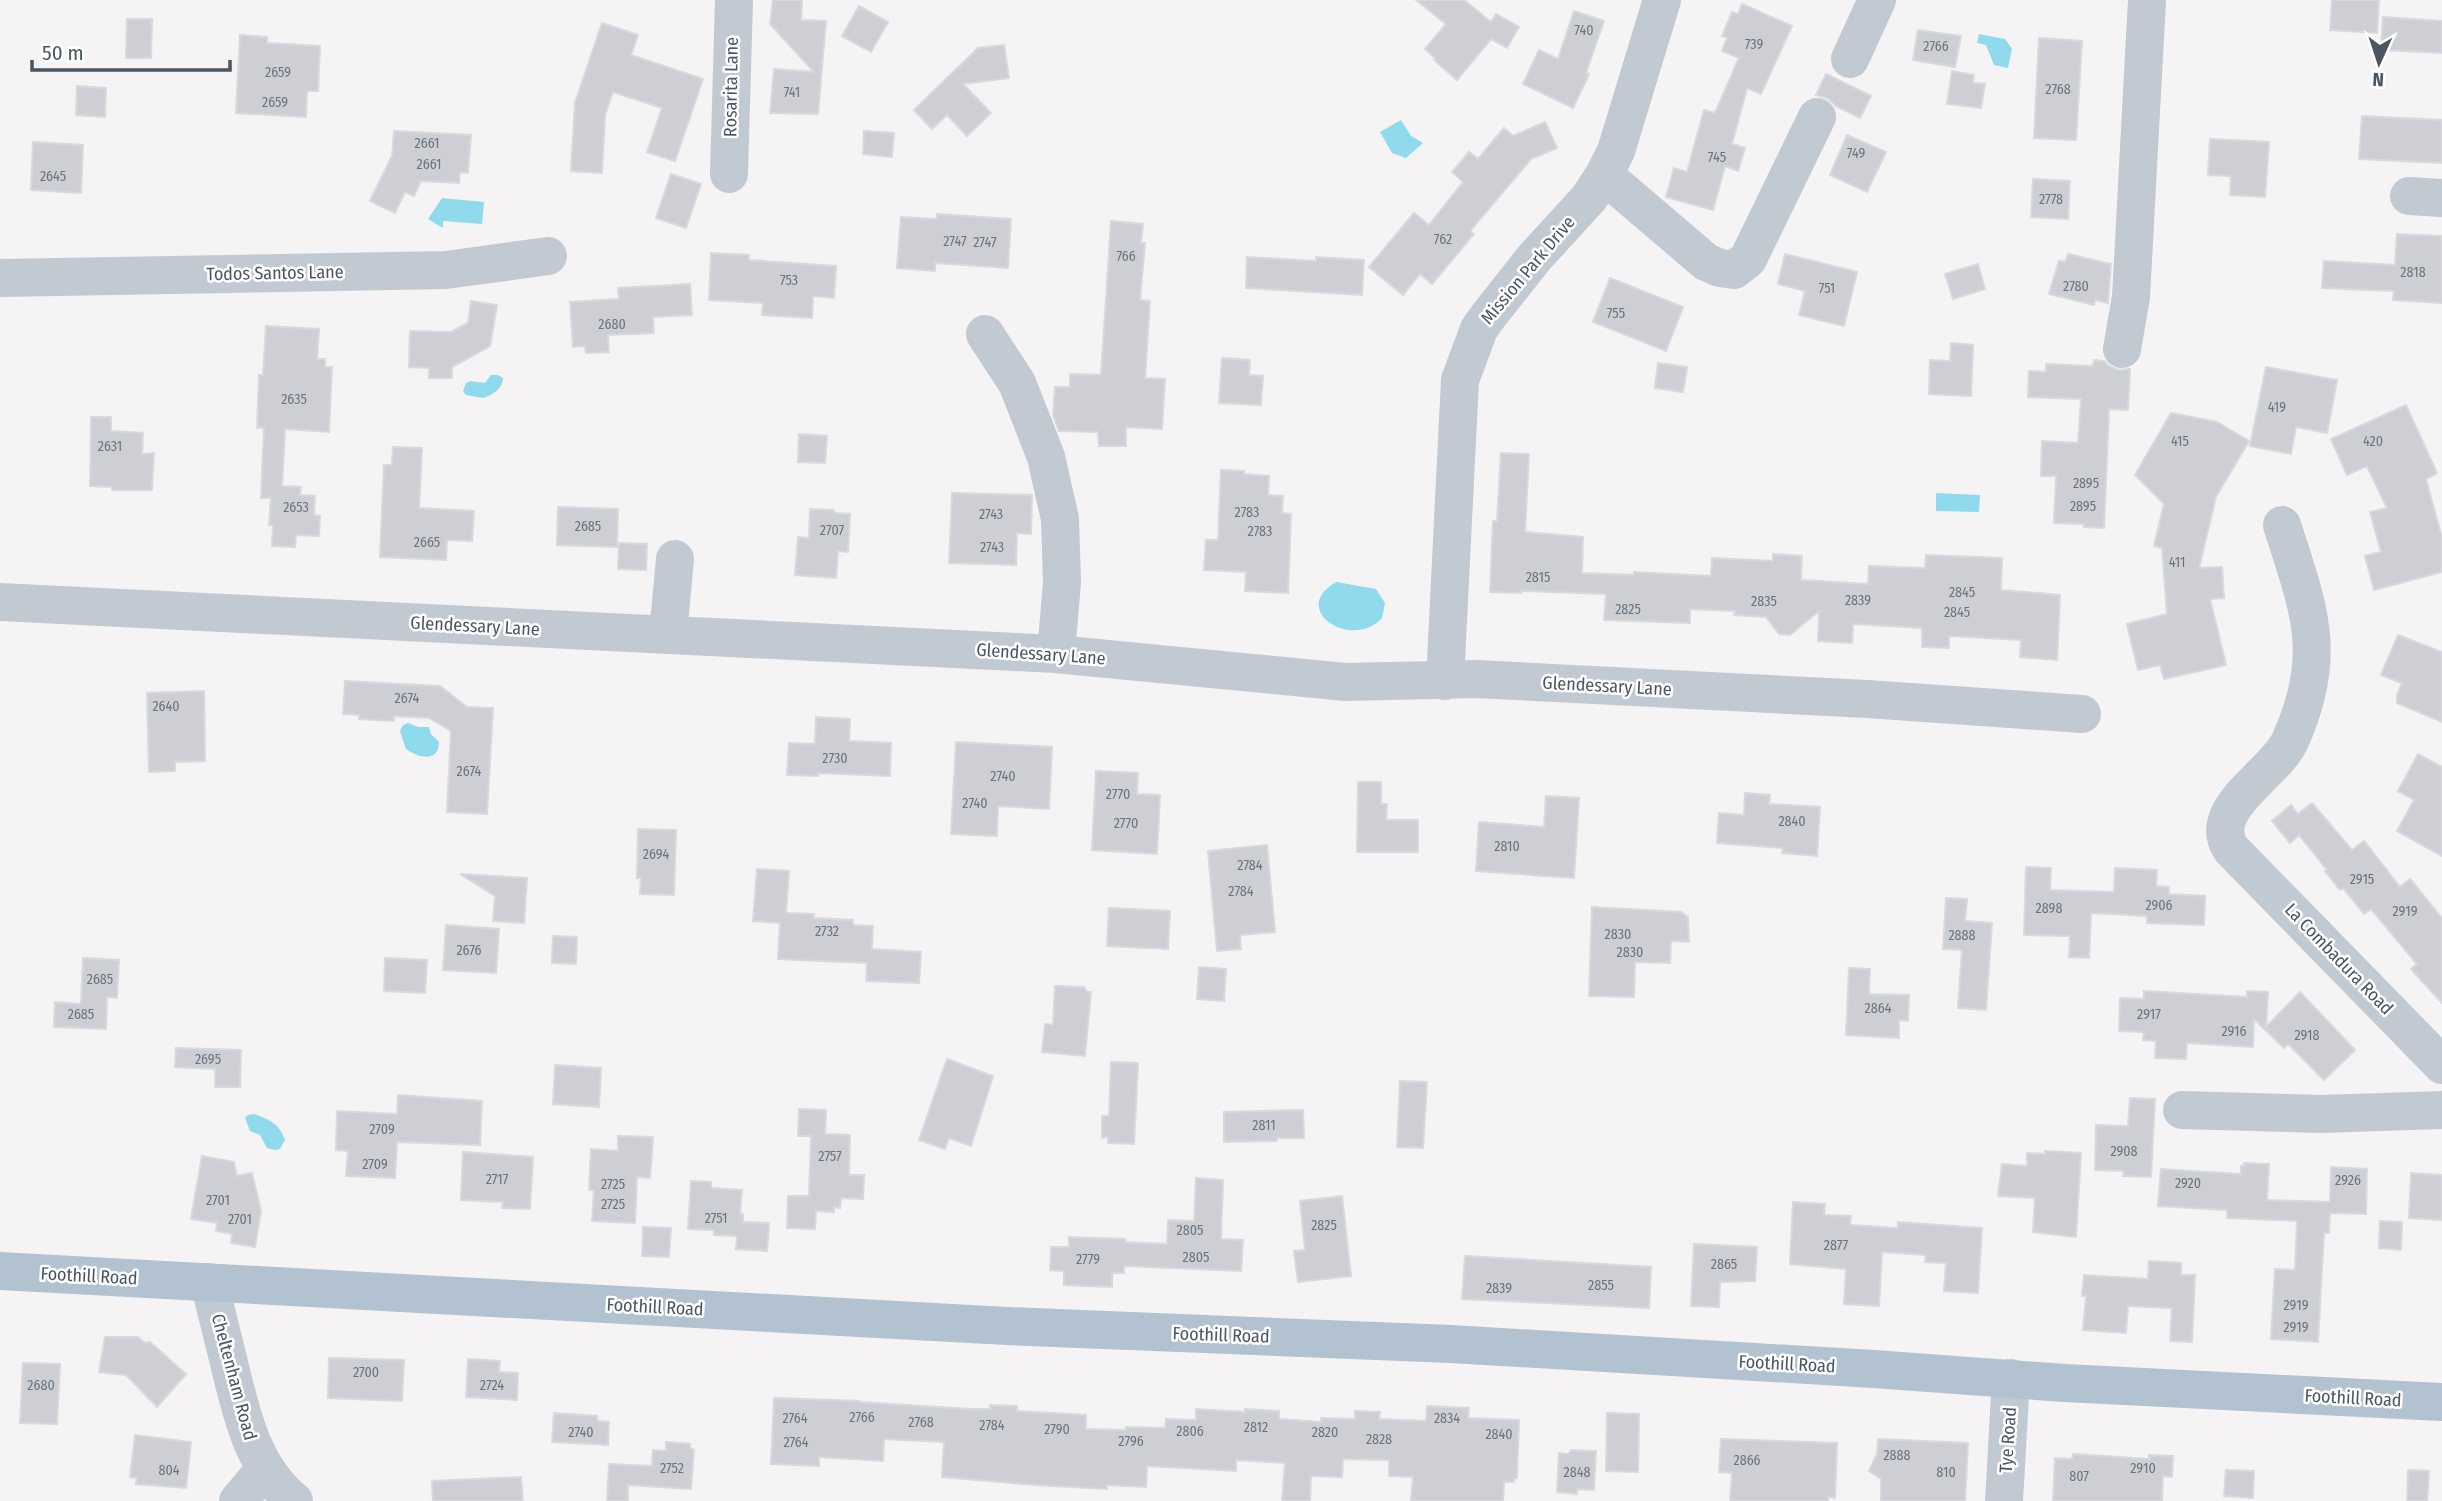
<svg xmlns="http://www.w3.org/2000/svg" width="2442" height="1501" viewBox="0 0 2442 1501" font-family="'Fira Sans Condensed',sans-serif">
  <style>
    .water { fill: #90daee }
    .building { fill: #cdcfd5; stroke: #d7d9de; stroke-width: 2 }
    .lines { fill: none; stroke-linecap: round; stroke-linejoin: round }
    .minor { stroke: #c1cad2; stroke-width: 38 }
    .major { stroke: #b3c2d1; stroke-width: 38 }
    .labels { text-anchor: middle; dominant-baseline: central; stroke-width: 5; stroke-linejoin: round; paint-order: stroke }
    .number-label { font-size: 14px; fill: #6b747e }
    .street-label { font-size: 18px; fill: #4a5661; stroke: #fff }
  </style>
  <rect width="100%" height="100%" fill="#f5f3f3"/>
  <path class="water" d="M1979 34 2005 39 2012 49 2008 68 1994 65 1986 45 1977 43Z
    M1401 120 1411 136 1423 143 1406 158 1392 153 1380 132Z
    M442 198 484 202 482 224 443 221V228L428 219Z
    M491 375H498L503 378C503 389 492 395 483 398L466 395 463 391 466 383 470 381 485 383Z
    M1936 493 1980 495 1979 512 1936 511Z
    M1336 582 1376 589 1385 603 1382 618C1352 651 1288 610 1336 582Z
    M408 723 418 727H429L431 734 439 742C439 763 418 758 406 749L400 731 403 725Z
    M254 1114C269 1119 280 1124 285 1140L280 1149 275 1150 267 1148 260 1135 250 1131 245 1118 248 1115Z"/>
  <path class="building" d="M773 0H802L801 20 826 21 818 114 770 113 774 69 814 72 770 24Z
    M1416 0H1464L1491 22 1496 14 1519 27 1507 48 1491 39 1457 80 1434 60 1435 58 1425 49 1446 24Z
    M2332 0H2379L2377 33 2330 30Z
    M1742 4 1792 26 1761 94 1747 88 1732 144 1745 148 1738 171 1725 166 1713 210 1666 197 1674 168 1687 172 1704 110 1715 113 1739 58 1722 51 1727 38 1722 36 1732 12 1738 14Z
    M859 6 888 22 871 52 842 36Z
    M1574 11 1604 21 1586 73 1589 74 1573 108 1523 84 1539 50 1558 59Z
    M2383 17 2442 21V53L2381 50Z
    M127 19H152L151 58H126Z
    M602 23 638 35 631 55 703 79 675 161 647 152 662 108 613 92 605 115 602 173 571 171 575 103Z
    M1918 30 1961 36 1955 67 1913 60Z
    M240 35 267 37V43L320 46 318 91H307L306 117 236 113Z
    M2039 38 2082 41 2076 140 2034 138Z
    M1004 45 1009 78 963 84 991 113 967 136 947 115 932 129 914 110 978 48Z
    M1952 71 1974 75 1973 83 1985 84 1981 108 1947 104Z
    M1826 74 1871 96 1860 118 1836 106 1827 98 1816 95Z
    M77 86 106 88 105 117 76 115Z
    M2362 116 2442 120V163L2359 159Z
    M1545 122 1557 148 1531 159 1470 231 1474 234 1432 284 1420 274 1403 295 1369 267 1414 213 1429 225 1463 182 1452 172 1469 152 1478 159 1504 128 1513 136Z
    M394 131 471 135 468 173 460 172 459 183 421 181 414 196 405 192 395 213 370 201 392 156Z
    M864 131 894 133 892 157 863 154Z
    M1847 135 1886 152 1867 192 1830 175Z
    M2210 139 2269 142 2265 197 2230 195 2231 176 2208 175Z
    M33 142 83 145 81 193 31 190Z
    M671 174 701 184 686 228 656 218Z
    M2033 179 2070 181 2068 219 2031 217Z
    M937 214 1011 219 1008 268 935 263V271L897 268 901 217 937 219Z
    M1111 221 1143 224 1141 243H1145L1140 300 1150 301 1145 378 1165 379 1162 429 1126 427V446H1099L1098 432 1059 431 1053 415 1055 387H1070V374L1101 375Z
    M2397 234 2442 236V303L2393 300 2394 291 2322 288 2324 261 2395 265Z
    M711 253 749 255V260L836 266 834 298 813 296 812 318 762 315 763 303 709 300Z
    M1785 254 1857 272 1844 326 1799 315 1805 291 1778 284Z
    M2068 254 2111 264 2108 303 2095 300 2094 305 2049 294 2059 261 2065 262Z
    M1247 257 1316 261V257L1364 260 1362 295 1246 288Z
    M1978 264 1985 289 1953 299 1945 274Z
    M1610 278 1683 307 1666 351 1593 322Z
    M690 284 692 315 653 317 654 333 608 335 609 352 586 353 585 346 573 347 570 302 619 299 618 288Z
    M471 301 497 305 490 346 452 367V378H429V368L409 367 410 331 451 332 468 323Z
    M266 326 319 329 317 359H325V367H332L329 432 285 429 282 486 301 487 300 495 315 496 314 515 320 516 319 536 296 535 295 547 272 546 273 525H269L271 498H261L264 428H257L259 375H263Z
    M1951 343 1973 345 1971 396 1929 394 1930 360 1950 361Z
    M1222 358 1250 360 1249 375 1263 376 1261 405 1219 403Z
    M2094 360 2104 361 2109 366 2118 370 2130 369 2128 410 2109 409 2104 528 2084 527V524L2054 523 2056 476H2041L2042 441 2078 443 2081 399 2028 397 2029 371 2046 372V364L2093 366Z
    M1658 363 1687 367 1683 392 1655 388Z
    M2266 367 2337 380 2327 433 2296 427 2291 454 2250 446Z
    M2406 405 2437 473 2426 479 2442 538V572L2374 590 2365 556 2381 552 2370 512 2387 508 2367 466 2347 475 2331 439Z
    M2171 413 2217 422 2249 441 2216 497 2199 568 2222 567 2224 598 2210 599 2226 665 2164 679 2160 665 2138 670 2127 624 2167 614 2162 548 2154 546 2164 504 2135 475Z
    M91 417H111V431L143 433 142 454 154 453 152 490H112V487L90 486Z
    M799 434 827 436 825 463 798 462Z
    M393 447 422 448 419 508 474 511 472 541 447 540 446 560 380 557 384 465H392Z
    M1501 453 1529 454 1525 532 1583 537 1582 573 1634 575V572L1711 576 1712 558 1773 561V554L1802 556 1801 580 1868 584 1869 566 1925 568 1926 555 2002 558 2001 590 2060 595 2057 660 2020 657 2021 640 1949 636V648L1922 647V628L1853 624 1852 643 1818 641 1819 611 1790 635 1779 634 1766 617 1734 615 1735 611 1690 609V623L1604 620 1606 594 1521 591V593L1490 592 1493 521H1497Z
    M1221 470 1244 471V474L1269 476 1268 495 1283 496 1282 513 1291 514 1288 593 1245 591 1246 572 1204 570 1206 540H1218Z
    M952 493 1032 495 1031 534 1017 533 1016 565 949 563Z
    M558 507 618 509 617 547 557 545Z
    M810 509 834 510V513L850 514 848 552 838 551 836 578 795 575 798 537 809 538Z
    M619 543 647 544 646 570 618 569Z
    M2398 635 2442 652V722L2397 703V695L2402 683 2381 675Z
    M345 681 440 686 467 707 493 708 487 814 447 812 451 731 429 718 394 716V721L359 719V715L343 714Z
    M204 691 205 761 175 762V771L149 772 147 693Z
    M816 717 850 719 849 741 891 743 890 776 818 773V776L787 775 789 743 815 744Z
    M956 742 1052 747 1049 809 998 806 997 836 951 834Z
    M2418 754 2442 767V856L2397 831 2414 800 2398 791Z
    M1096 771 1138 773 1137 794 1160 795 1157 854 1092 850Z
    M1358 782H1381V804H1387L1386 820H1418V852H1357Z
    M1745 793 1770 795 1769 804 1820 807 1817 856 1782 853 1783 848 1717 843 1719 813 1744 815Z
    M1546 796 1579 798 1574 878 1476 871 1479 822 1544 827Z
    M2312 803 2352 850 2364 841 2400 887 2410 879 2442 918V1003L2411 969 2417 964 2371 909 2364 914 2343 888 2340 890 2325 871 2327 870 2299 835 2290 843 2272 821 2291 805 2298 814Z
    M638 829 676 830 674 895 640 894 641 878H637Z
    M1267 845 1275 932 1240 935 1241 949 1217 951 1208 851Z
    M2026 867 2051 868 2050 890 2114 892 2115 868 2157 870 2156 886 2169 887V894L2205 896 2204 925 2147 923V916L2091 913 2089 958 2069 957 2070 936 2024 935Z
    M757 869 789 871 786 913 814 914V918L853 920V925L873 926 872 949 921 952 919 983 866 981 867 963 778 959 780 923 753 921Z
    M460 874 527 878 524 923 493 921 495 896Z
    M1946 898 1967 899 1965 921 1992 923 1986 1010 1958 1008 1962 950 1943 949Z
    M1592 907 1681 912 1688 917 1689 942 1671 941 1670 963 1635 962 1634 997 1589 996Z
    M1109 908 1170 911 1168 949 1107 946Z
    M446 925 499 929 496 973 443 970Z
    M553 936 577 937 576 964 552 963Z
    M83 958 119 960 117 998 107 997 106 1029 54 1027 55 1002 81 1004Z
    M385 958 427 960 425 993 384 991Z
    M1199 967 1226 969 1224 1001 1197 999Z
    M1849 968 1870 969 1869 994 1909 995 1908 1021 1899 1020V1038L1846 1035Z
    M1055 986 1084 987 1087 992H1091L1085 1056 1042 1052 1045 1024 1053 1025Z
    M2144 991 2247 997V991L2268 992 2266 1027 2300 992 2355 1050 2324 1080 2288 1044 2284 1048 2254 1019 2253 1047 2187 1043 2186 1059 2155 1058 2156 1041 2143 1040 2144 1032 2119 1031 2120 998 2144 999Z
    M176 1048 241 1050 240 1087H215V1069L175 1067Z
    M947 1059 993 1076 971 1146 949 1138 945 1149 919 1140Z
    M1111 1062 1138 1063 1134 1144 1108 1143V1137L1102 1138V1116H1109Z
    M555 1065 601 1068 599 1107 553 1104Z
    M1400 1081 1427 1082 1423 1148 1397 1147Z
    M398 1095 482 1101 480 1145 397 1142 395 1178 346 1176 348 1151 336 1150 337 1111 397 1114Z
    M2130 1098 2155 1099 2151 1177 2123 1176 2124 1171 2095 1170 2096 1125 2128 1126Z
    M799 1109 826 1110 825 1134 850 1135 849 1175H864L863 1199 841 1198 840 1208 834 1207V1212L816 1211 815 1229 787 1228 788 1196H809L811 1136H798Z
    M1303 1110 1304 1138H1277V1141L1224 1142V1112Z
    M618 1136 653 1137 650 1178 637 1177 635 1223 592 1221 594 1190H589L591 1149 618 1151Z
    M2045 1151 2081 1153 2076 1237 2033 1232 2035 1198 1998 1196 2002 1164 2027 1166V1153L2045 1154Z
    M463 1152 533 1157 530 1209 502 1208 503 1202 461 1200Z
    M202 1156 234 1162 237 1176 252 1173 261 1211 255 1247 231 1243 232 1234 216 1231 217 1223 191 1219Z
    M2244 1163 2269 1164 2267 1200 2330 1202 2331 1167 2367 1169 2366 1214 2330 1213 2329 1233H2324L2318 1342 2271 1339 2275 1269 2295 1270 2297 1221 2227 1218V1210L2158 1206 2161 1169 2241 1174V1166H2244Z
    M2411 1173 2442 1175V1220L2409 1218Z
    M1196 1178 1223 1180 1221 1239 1243 1240 1241 1271 1124 1266V1273H1112V1287L1064 1285V1271L1050 1270 1051 1247H1069V1237L1125 1239V1242L1167 1244 1168 1220 1194 1221Z
    M691 1181 711 1182V1188L742 1190 740 1214H743V1222L769 1223 767 1251 736 1249 737 1236 714 1235V1230L688 1229Z
    M1342 1196 1351 1276 1298 1282 1294 1251 1305 1250 1300 1201Z
    M1793 1202 1825 1204 1824 1215 1851 1216 1850 1225 1898 1228V1222L1982 1228 1978 1293 1944 1291 1946 1263 1925 1262 1926 1255 1882 1252 1879 1306 1844 1304 1846 1269 1790 1264Z
    M2380 1221 2402 1222 2401 1250 2379 1248Z
    M643 1227 671 1228 669 1257 642 1256Z
    M1694 1244 1757 1247 1755 1281 1720 1282 1719 1307 1691 1306Z
    M1465 1256 1651 1267 1649 1308 1462 1299Z
    M2149 1261 2181 1263V1275H2195L2192 1342 2170 1341 2172 1308 2128 1306 2126 1333 2083 1330 2086 1296H2082L2084 1275 2148 1279Z
    M105 1337H138L145 1343 150 1342 186 1374 157 1407 126 1375 99 1372Z
    M329 1358 404 1360 402 1401 328 1398Z
    M468 1359 500 1361 499 1372 518 1373 517 1400 466 1397Z
    M23 1363 60 1364 57 1424 20 1423Z
    M774 1398 860 1401V1402L970 1409H990V1405L1017 1406V1411L1086 1415V1429L1126 1430V1427L1165 1428 1166 1419 1196 1420V1409L1245 1412V1409L1279 1411V1419L1321 1422V1418L1355 1419V1411L1380 1412 1379 1419 1426 1421 1427 1406 1469 1408 1468 1418 1519 1420 1517 1478H1514V1482H1504L1503 1501H1411L1413 1477 1389 1476V1460L1343 1459 1342 1477 1311 1476 1310 1501H1282L1285 1463 1236 1460V1471L1147 1466 1146 1487 1107 1485V1489L1035 1485 942 1477 944 1442 884 1439 883 1461 819 1457V1466L771 1464Z
    M554 1413 597 1416V1421L609 1422 608 1445 552 1442Z
    M1607 1413 1639 1414 1638 1472 1606 1471Z
    M135 1435 191 1442 186 1488 136 1484 137 1478 130 1477Z
    M1721 1439 1837 1443 1835 1498 1828 1497V1501H1730L1732 1473 1719 1472Z
    M1878 1439 1968 1443 1965 1501H1881V1479L1869 1471 1877 1454Z
    M666 1442 690 1444V1448L694 1450 691 1489 628 1485V1501H607L609 1464 652 1466 653 1450 666 1451Z
    M1571 1450 1596 1451 1594 1490 1577 1489V1494L1557 1492 1559 1453 1568 1454Z
    M2073 1454 2149 1459V1455L2173 1456 2172 1477 2163 1476 2162 1501H2053L2055 1458 2072 1459Z
    M2226 1470 2254 1471 2253 1498 2224 1496Z
    M2408 1470 2429 1471 2427 1501H2407Z
    M521 1477 523 1501H433L432 1481Z"/>
  <g class="lines">
    <path class="minor" d="M1850 59 1877 0
      M729 174 734 0
      M1604 175 1706 262 1720 268 1734 270 1748 259 1817 117
      M2409 196 2442 198
      M0 278 446 270 548 256
      M985 334 1017 383 1046 457 1060 519 1062 582 1056 654
      M2122 349 2131 297 2147 0
      M2282 525C2309 610 2329 654 2290 741 2275 774 2205 809 2231 849L2442 1065
      M0 602 1056 654 1346 682 1476 679 1867 699 2082 714
      M668 635 675 559
      M1445 681 1460 380 1479 329 1489 315 1535 257 1589 198 1604 175 1616 151 1662 0
      M2182 1110 2321 1114 2442 1110
      M209 1282C216 1311 223 1339 230 1367 242 1416 253 1467 294 1501
      M238 1501 265 1469
      M2004 1501 2011 1378"/>
    <path class="major" d="M0 1271 1007 1326 1451 1344 1874 1369 2065 1383 2442 1402"/>
  </g>
  <g class="labels">
    <g class="number-label">
      <text x="1584" y="30">740</text>
      <text x="1754" y="44">739</text>
      <text x="1936" y="46">2766</text>
      <text x="278" y="72">2659</text>
      <text x="2058" y="89">2768</text>
      <text x="792" y="92">741</text>
      <text x="275" y="102">2659</text>
      <text x="427" y="143">2661</text>
      <text x="1856" y="153">749</text>
      <text x="1717" y="157">745</text>
      <text x="429" y="164">2661</text>
      <text x="53" y="176">2645</text>
      <text x="2051" y="199">2778</text>
      <text x="1443" y="239">762</text>
      <text x="955" y="241">2747</text>
      <text x="985" y="242">2747</text>
      <text x="1126" y="256">766</text>
      <text x="2413" y="272">2818</text>
      <text x="789" y="280">753</text>
      <text x="2076" y="286">2780</text>
      <text x="1827" y="288">751</text>
      <text x="1616" y="313">755</text>
      <text x="612" y="324">2680</text>
      <text x="294" y="399">2635</text>
      <text x="2277" y="407">419</text>
      <text x="2180" y="441">415</text>
      <text x="2373" y="441">420</text>
      <text x="110" y="446">2631</text>
      <text x="2086" y="483">2895</text>
      <text x="2083" y="506">2895</text>
      <text x="296" y="507">2653</text>
      <text x="1247" y="512">2783</text>
      <text x="991" y="514">2743</text>
      <text x="588" y="526">2685</text>
      <text x="832" y="530">2707</text>
      <text x="1260" y="531">2783</text>
      <text x="427" y="542">2665</text>
      <text x="992" y="547">2743</text>
      <text x="2177" y="562">411</text>
      <text x="1538" y="577">2815</text>
      <text x="1962" y="592">2845</text>
      <text x="1858" y="600">2839</text>
      <text x="1764" y="601">2835</text>
      <text x="1628" y="609">2825</text>
      <text x="1957" y="612">2845</text>
      <text x="407" y="698">2674</text>
      <text x="166" y="706">2640</text>
      <text x="835" y="758">2730</text>
      <text x="469" y="771">2674</text>
      <text x="1003" y="776">2740</text>
      <text x="1118" y="794">2770</text>
      <text x="975" y="803">2740</text>
      <text x="1792" y="821">2840</text>
      <text x="1126" y="823">2770</text>
      <text x="1507" y="846">2810</text>
      <text x="656" y="854">2694</text>
      <text x="1250" y="865">2784</text>
      <text x="2362" y="879">2915</text>
      <text x="1241" y="891">2784</text>
      <text x="2159" y="905">2906</text>
      <text x="2049" y="908">2898</text>
      <text x="2405" y="911">2919</text>
      <text x="827" y="931">2732</text>
      <text x="1618" y="934">2830</text>
      <text x="1962" y="935">2888</text>
      <text x="469" y="950">2676</text>
      <text x="1630" y="952">2830</text>
      <text x="100" y="979">2685</text>
      <text x="1878" y="1008">2864</text>
      <text x="81" y="1014">2685</text>
      <text x="2149" y="1014">2917</text>
      <text x="2234" y="1031">2916</text>
      <text x="2307" y="1035">2918</text>
      <text x="208" y="1059">2695</text>
      <text x="1264" y="1125">2811</text>
      <text x="382" y="1129">2709</text>
      <text x="2124" y="1151">2908</text>
      <text x="830" y="1156">2757</text>
      <text x="375" y="1164">2709</text>
      <text x="497" y="1179">2717</text>
      <text x="2348" y="1180">2926</text>
      <text x="2188" y="1183">2920</text>
      <text x="613" y="1184">2725</text>
      <text x="218" y="1200">2701</text>
      <text x="613" y="1204">2725</text>
      <text x="716" y="1218">2751</text>
      <text x="240" y="1219">2701</text>
      <text x="1324" y="1225">2825</text>
      <text x="1190" y="1230">2805</text>
      <text x="1836" y="1245">2877</text>
      <text x="1196" y="1257">2805</text>
      <text x="1088" y="1259">2779</text>
      <text x="1724" y="1264">2865</text>
      <text x="1601" y="1285">2855</text>
      <text x="1499" y="1288">2839</text>
      <text x="2296" y="1305">2919</text>
      <text x="2296" y="1327">2919</text>
      <text x="366" y="1372">2700</text>
      <text x="41" y="1385">2680</text>
      <text x="492" y="1385">2724</text>
      <text x="862" y="1417">2766</text>
      <text x="795" y="1418">2764</text>
      <text x="1447" y="1418">2834</text>
      <text x="921" y="1422">2768</text>
      <text x="992" y="1425">2784</text>
      <text x="1256" y="1427">2812</text>
      <text x="1057" y="1429">2790</text>
      <text x="1190" y="1431">2806</text>
      <text x="581" y="1432">2740</text>
      <text x="1325" y="1432">2820</text>
      <text x="1499" y="1434">2840</text>
      <text x="1379" y="1439">2828</text>
      <text x="1131" y="1441">2796</text>
      <text x="796" y="1442">2764</text>
      <text x="1897" y="1455">2888</text>
      <text x="1747" y="1460">2866</text>
      <text x="672" y="1468">2752</text>
      <text x="2143" y="1468">2910</text>
      <text x="169" y="1470">804</text>
      <text x="1577" y="1472">2848</text>
      <text x="1946" y="1472">810</text>
      <text x="2079" y="1476">807</text>
    </g>
    <g class="street-label">
      <text transform="translate(731 87) rotate(-89)">Rosarita Lane</text>
      <text transform="translate(1528 270) rotate(-50)">Mission Park Drive</text>
      <text transform="translate(275 273) rotate(-1)">Todos Santos Lane</text>
      <text transform="translate(475 626) rotate(3)">Glendessary Lane</text>
      <text transform="translate(1041 654) rotate(4)">Glendessary Lane</text>
      <text transform="translate(1607 686) rotate(3)">Glendessary Lane</text>
      <text transform="translate(2339 959) rotate(46)">La Combadura Road</text>
      <text transform="translate(89 1276) rotate(3)">Foothill Road</text>
      <text transform="translate(655 1307) rotate(3)">Foothill Road</text>
      <text transform="translate(1221 1335) rotate(2)">Foothill Road</text>
      <text transform="translate(1787 1364) rotate(3)">Foothill Road</text>
      <text transform="translate(234 1377) rotate(75)">Cheltenham Road</text>
      <text transform="translate(2353 1398) rotate(3)">Foothill Road</text>
      <text transform="translate(2008 1440) rotate(-86)">Tye Road</text>
    </g>
  </g>
  <g transform="translate(2379 63) rotate(183)" stroke="#ffffff" stroke-width="5" paint-order="stroke">
  <path d="M0-5L12 26L0 18L-12 26Z" fill="#4a5661"/>
  <text y="-10" font-size="19" font-weight="bold" text-anchor="middle" fill="#4a5661">N</text>
  </g>
  <path d="M32 60v10h198v-10" fill="none" stroke="#4a5661" stroke-width="3.5"/>
  <text x="42" y="60" font-size="21" fill="#4a5661" stroke="#ffffff" stroke-width="5" paint-order="stroke">50 m</text>
</svg>
